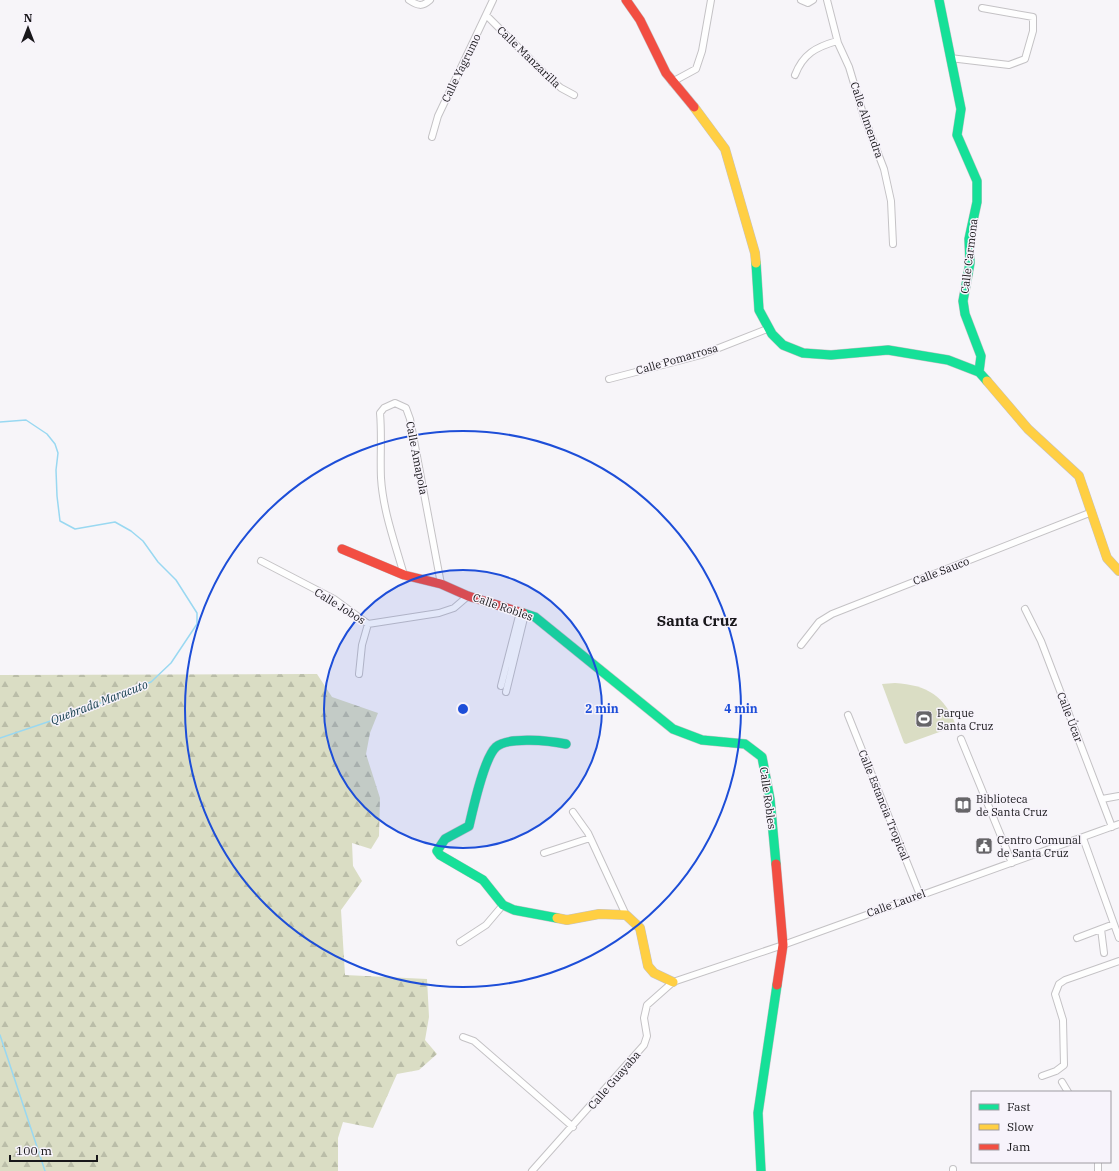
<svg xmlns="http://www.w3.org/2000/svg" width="1119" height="1171" viewBox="0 0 1119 1171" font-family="'IBM Plex Serif',serif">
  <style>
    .forest { fill: url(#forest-firs) }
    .pitch { fill: #daddc4 }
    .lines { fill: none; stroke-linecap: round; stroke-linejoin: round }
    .stream { stroke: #99d8f1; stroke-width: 1.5 }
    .street-casing { stroke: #c4c2c5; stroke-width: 8 }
    .fast-casing { stroke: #c4c2c5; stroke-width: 10 }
    .slow-casing { stroke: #c4c2c5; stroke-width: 10 }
    .jam-casing { stroke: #c4c2c5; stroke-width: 10 }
    .street { stroke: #fefefe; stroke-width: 6 }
    .fast { stroke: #16e098; stroke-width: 9 }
    .slow { stroke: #ffcf43; stroke-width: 9 }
    .jam { stroke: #f24e42; stroke-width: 9 }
    .ring { fill: none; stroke: #1d4ed8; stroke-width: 2 }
    .labels { text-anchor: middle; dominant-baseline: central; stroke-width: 3; stroke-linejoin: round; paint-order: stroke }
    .street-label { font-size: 11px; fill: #18171a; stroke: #f7f3fb }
    .poi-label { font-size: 11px; fill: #18171a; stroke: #f7f3fb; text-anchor: start }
    .water-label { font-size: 12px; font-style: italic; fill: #1a4251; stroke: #f7f3fb }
    .district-label { font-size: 15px; font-weight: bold; fill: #18171a; stroke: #f7f3fb }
    .centre { fill: #1d4ed8; stroke: #f7f3fb; stroke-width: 2 }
    .ring-label { font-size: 12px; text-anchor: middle; font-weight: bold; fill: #1d4ed8; stroke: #f7f3fb; stroke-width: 3; stroke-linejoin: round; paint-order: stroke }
  </style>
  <defs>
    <pattern id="forest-firs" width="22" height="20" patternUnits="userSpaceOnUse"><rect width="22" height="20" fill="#daddc4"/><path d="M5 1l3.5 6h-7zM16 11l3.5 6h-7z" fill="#babda8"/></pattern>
  </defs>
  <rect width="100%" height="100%" fill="#f7f5f9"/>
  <path class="forest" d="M317 674 332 697 378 713 370 733 366 754 380 798 379 836 371 849 352 843 353 866 362 881 341 910 345 975 427 979 429 1017 425 1040 437 1054 419 1070 397 1074 373 1128 343 1122 338 1138V1171H0V675Z"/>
  <path class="pitch" d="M895 683C927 685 945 696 956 726L906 744 904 743 882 684Z"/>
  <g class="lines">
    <path class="stream" d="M0 422 26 420 47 434 55 444 58 453 56 470 57 496 60 521 75 529 115 522 131 531 143 541 158 562 176 580 197 613V624L171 663 151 682 89 708 0 738
      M0 1035 45 1171"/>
    <g class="street-casing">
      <path id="street" d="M409 0C418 6 422 7 430 0
        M801 0 808 3 813 0
        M827 0 838 43 849 67 864 117 884 169 891 201 893 244
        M486 15 550 79 561 88 574 95
        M950 58 1009 65 1025 59 1033 31V17L982 8
        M795 75C803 54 816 47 837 41
        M672 82 696 69 702 51 711 0
        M432 137 438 116 493 0
        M609 379 701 355 767 329
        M261 561 334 599 368 624 439 613 454 608 468 596
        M404 575C395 543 383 511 381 478 380 457 382 435 380 413L384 408 395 403 406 408 410 419 441 584
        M1025 609 1041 641 1112 827
        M801 645 819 622 832 614 1092 512
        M359 674 362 645 368 624
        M501 686 520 612
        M506 692 525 614
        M848 715 920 895
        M961 739 1012 863
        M1102 799 1119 796
        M573 812 588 833 626 915
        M1083 838 1119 938
        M544 853 590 838
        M1101 929 1104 953
        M1077 938 1114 924
        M460 942 486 925 503 905
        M463 1037 474 1041 573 1127
        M1042 1076 1056 1071 1064 1065 1063 1020 1055 994 1059 984 1065 980 1119 961
        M1062 1082 1068 1092
        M1098 1162V1171
        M532 1171 644 1045 647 1036 644 1018 647 1005 673 982 783 945 1119 824
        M953 1171V1169"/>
    </g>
    <g class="fast-casing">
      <path id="fast" d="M939 0 961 109 957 135 977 181V202L969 239 970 263 963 301 965 314 981 356 979 372
        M756 263 759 310 772 334 783 345 803 353 831 355 888 350 948 360 979 372 987 381
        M523 613 535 617 673 729 702 740 745 744 762 757 770 799 776 864
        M557 918 514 910 503 905 483 880 440 855 437 851 445 839 469 826C473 809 484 758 496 747 508 736 551 741 566 744
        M761 1171 758 1113 777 985"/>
    </g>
    <g class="slow-casing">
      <path id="slow" d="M694 107 725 149 755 253 756 263
        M987 381 1028 429 1079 476 1107 558 1119 571
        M557 918 567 920 599 914 626 915 640 928 648 966 654 973 673 982"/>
    </g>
    <g class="jam-casing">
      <path id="jam" d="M626 0 640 20 666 73 694 107
        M342 549 404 575 441 584 468 596 523 613
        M776 864 783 945 777 985"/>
    </g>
    <use href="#street" class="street"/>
    <use href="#fast" class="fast"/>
    <use href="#slow" class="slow"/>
    <use href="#jam" class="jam"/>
  </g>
  <circle cx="463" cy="709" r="139" fill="#1d4ed8" fill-opacity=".12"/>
  <g class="ring">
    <circle cx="463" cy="709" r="139"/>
    <circle cx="463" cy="709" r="278"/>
  </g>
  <defs>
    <g id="stadium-square" transform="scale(0.9)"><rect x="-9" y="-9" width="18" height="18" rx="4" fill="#666568" stroke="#f7f3fb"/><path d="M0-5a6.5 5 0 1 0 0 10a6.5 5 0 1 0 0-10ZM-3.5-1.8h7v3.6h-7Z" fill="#fff"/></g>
    <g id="library-square" transform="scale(0.9)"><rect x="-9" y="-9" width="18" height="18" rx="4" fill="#666568" stroke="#f7f3fb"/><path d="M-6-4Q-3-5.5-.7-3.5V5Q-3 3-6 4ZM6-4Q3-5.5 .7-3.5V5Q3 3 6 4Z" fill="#fff"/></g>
    <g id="civic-square" transform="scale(0.9)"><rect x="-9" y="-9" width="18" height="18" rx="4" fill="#666568" stroke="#f7f3fb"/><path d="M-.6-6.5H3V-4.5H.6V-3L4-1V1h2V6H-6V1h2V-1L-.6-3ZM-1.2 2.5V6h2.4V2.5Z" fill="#fff"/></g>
  </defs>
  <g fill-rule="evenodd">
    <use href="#stadium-square" x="924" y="719"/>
    <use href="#library-square" x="963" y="805"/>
    <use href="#civic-square" x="984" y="846"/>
  </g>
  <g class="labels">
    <g class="street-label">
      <text transform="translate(529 57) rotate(44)">Calle Manzarilla</text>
      <text transform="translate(461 68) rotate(-64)">Calle Yagrumo</text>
      <text transform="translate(867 120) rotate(71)">Calle Almendra</text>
      <text transform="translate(969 256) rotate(-83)">Calle Carmona</text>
      <text transform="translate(677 359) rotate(-16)">Calle Pomarrosa</text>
      <text transform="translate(417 458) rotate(79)">Calle Amapola</text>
      <text transform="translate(941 571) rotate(-21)">Calle Sauco</text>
      <text transform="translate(340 606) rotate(32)">Calle Jobos</text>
      <text transform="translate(503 607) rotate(19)">Calle Robles</text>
      <text transform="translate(1070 717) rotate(69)">Calle Úcar</text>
      <text transform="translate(768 798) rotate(82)">Calle Robles</text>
      <text transform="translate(884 805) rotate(68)">Calle Estancia Tropical</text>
      <text transform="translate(896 903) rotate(-20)">Calle Laurel</text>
      <text transform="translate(614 1080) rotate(-49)">Calle Guayaba</text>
    </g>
    <g class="poi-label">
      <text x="937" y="713">Parque<tspan x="937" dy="13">Santa Cruz</tspan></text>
      <text x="976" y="799">Biblioteca<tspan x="976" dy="13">de Santa Cruz</tspan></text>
      <text x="997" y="840">Centro Comunal<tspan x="997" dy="13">de Santa Cruz</tspan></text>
    </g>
    <g class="water-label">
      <text transform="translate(99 702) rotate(-21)">Quebrada Maracuto</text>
    </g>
    <g class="district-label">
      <text x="697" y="620">Santa Cruz</text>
    </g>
  </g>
  <circle cx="463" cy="709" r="6" class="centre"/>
  <g class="ring-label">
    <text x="602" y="713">2 min</text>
    <text x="741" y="713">4 min</text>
  </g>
  <rect x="971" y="1091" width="140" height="72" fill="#f7f3fb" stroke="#9e9ba1"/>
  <rect x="979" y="1104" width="20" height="6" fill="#16e098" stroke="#9e9ba1"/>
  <text x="1007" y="1111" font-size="12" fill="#18171a">Fast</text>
  <rect x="979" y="1124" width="20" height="6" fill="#ffcf43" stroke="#9e9ba1"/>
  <text x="1007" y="1131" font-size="12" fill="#18171a">Slow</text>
  <rect x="979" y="1144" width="20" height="6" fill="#f24e42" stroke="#9e9ba1"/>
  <text x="1007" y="1151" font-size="12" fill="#18171a">Jam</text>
  <g transform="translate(28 28)" stroke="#f7f3fb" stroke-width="3" paint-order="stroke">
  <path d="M0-3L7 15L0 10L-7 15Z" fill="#18171a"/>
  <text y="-6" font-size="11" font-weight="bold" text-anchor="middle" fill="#18171a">N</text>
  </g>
  <path d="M10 1155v6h87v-6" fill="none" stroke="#18171a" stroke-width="2"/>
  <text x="16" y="1155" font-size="12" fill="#18171a" stroke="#f7f3fb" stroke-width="3" paint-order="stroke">100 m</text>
</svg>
